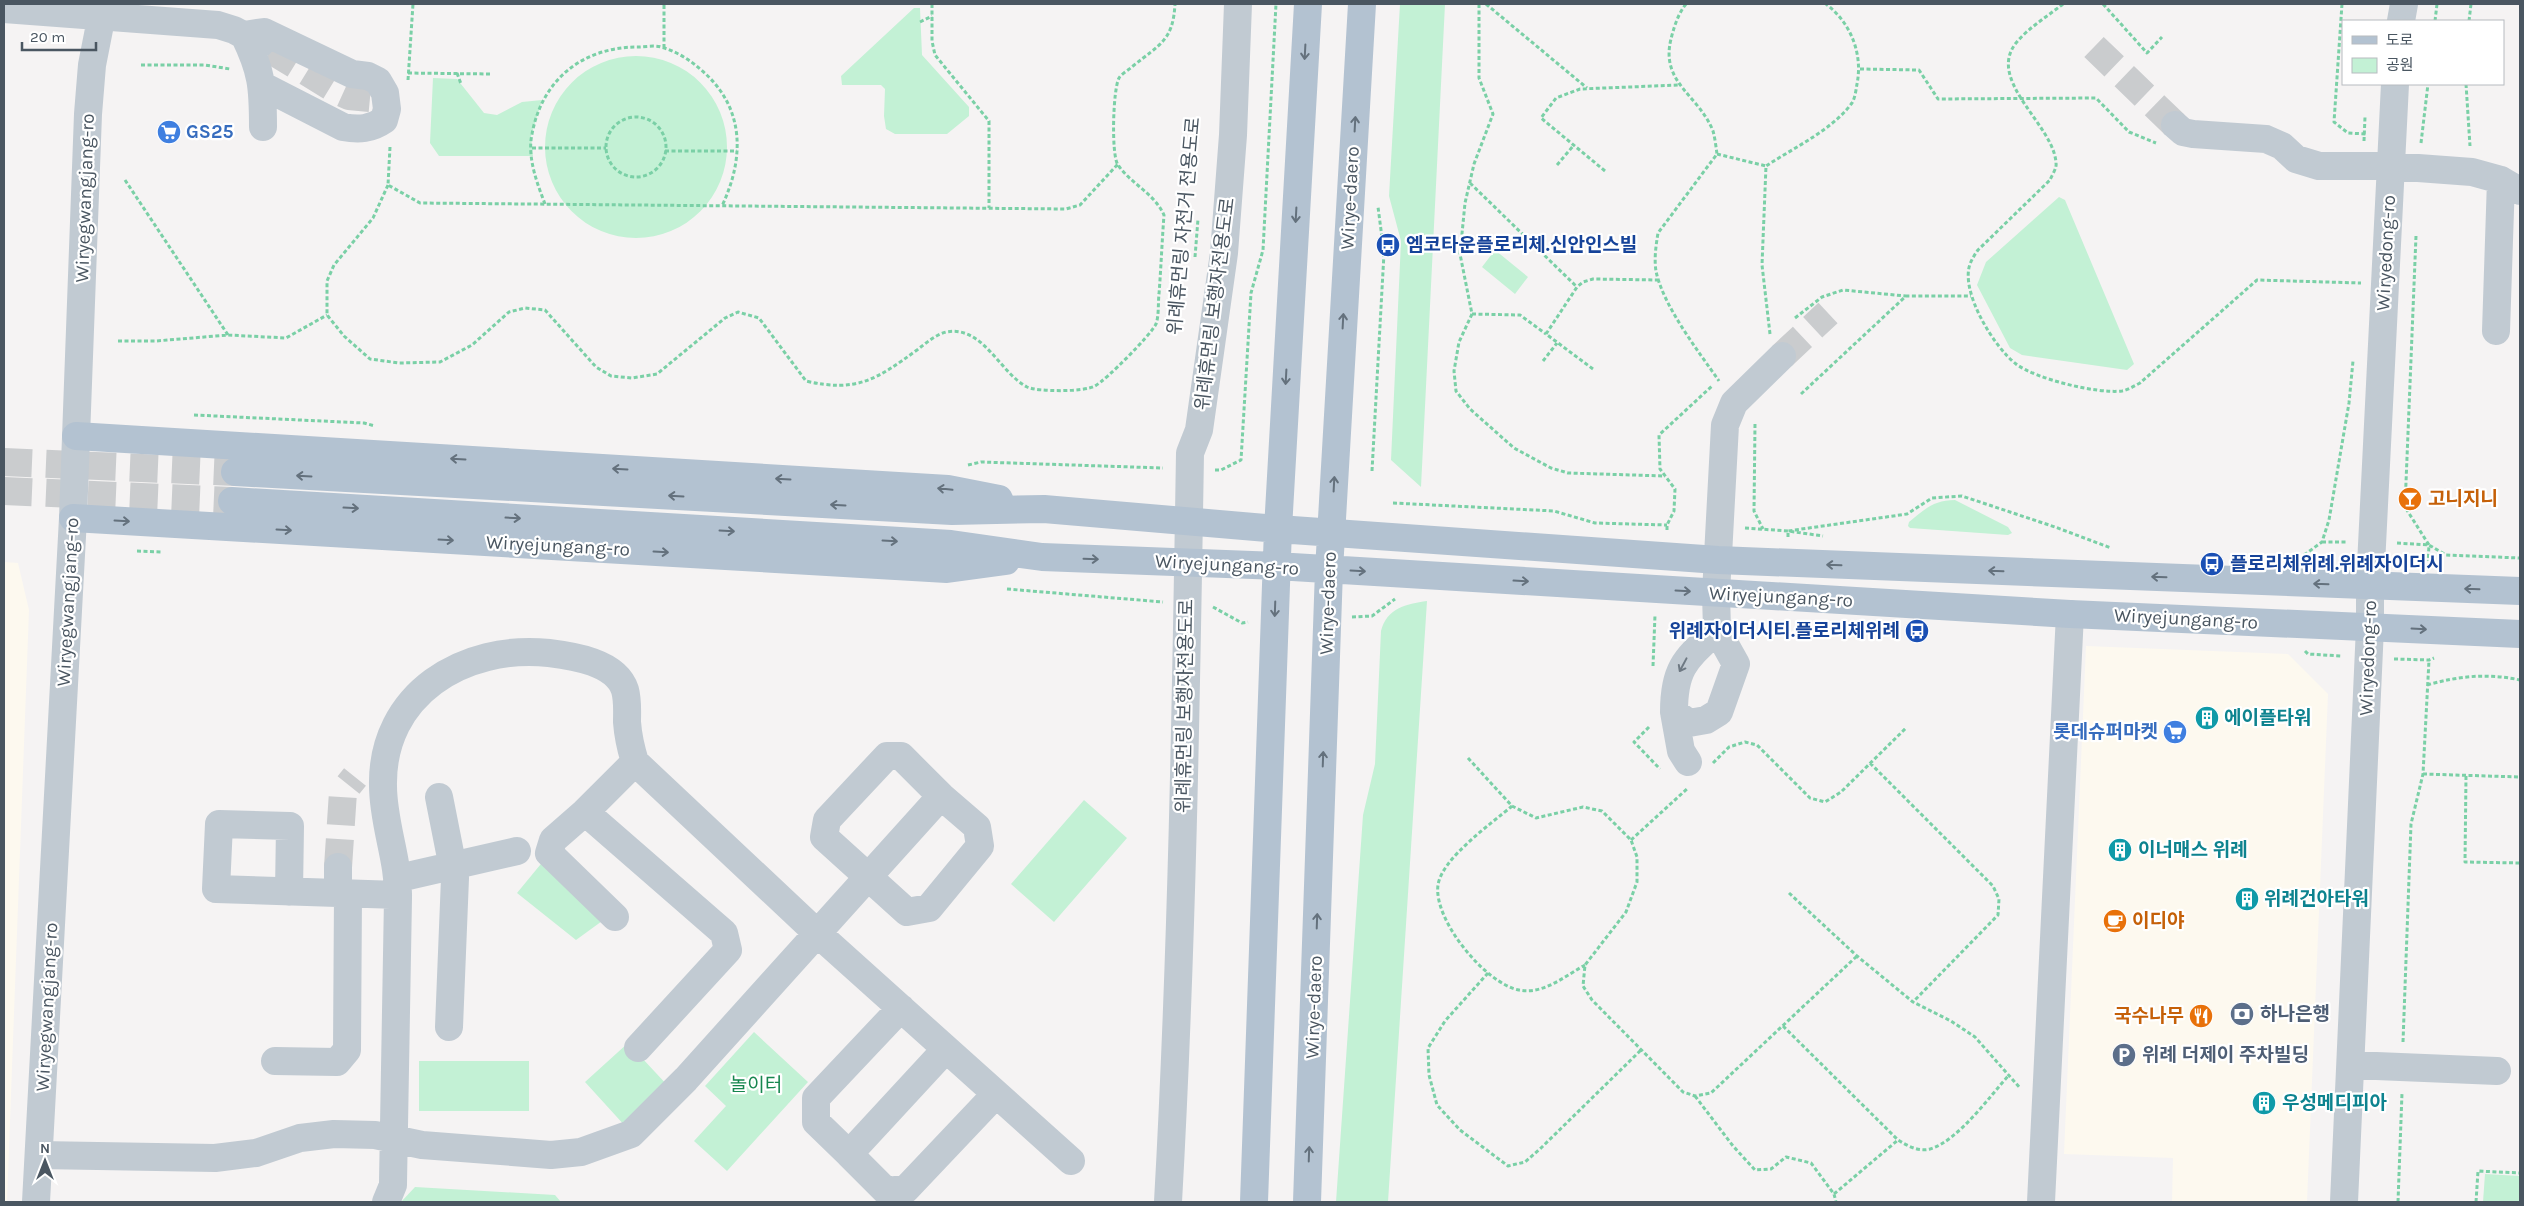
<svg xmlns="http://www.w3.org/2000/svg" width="2524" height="1206" viewBox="0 0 2524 1206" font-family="Karla,'Noto Sans KR',sans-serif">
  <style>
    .commercial { fill: #fdf9ef }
    .green { fill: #c3f1d5 }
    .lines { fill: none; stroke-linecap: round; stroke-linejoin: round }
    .minor-tunnel { stroke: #caccce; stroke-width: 28; stroke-dasharray: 28 14; stroke-linecap: butt }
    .major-tunnel { stroke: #caccce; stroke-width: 28; stroke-dasharray: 28 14; stroke-linecap: butt }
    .path { stroke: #7ad0a6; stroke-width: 3; stroke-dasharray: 4 2.5; stroke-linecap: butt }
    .minor { stroke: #c1cad2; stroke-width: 28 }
    .major { stroke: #b3c2d1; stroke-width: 28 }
    .oneway { stroke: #64717d }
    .oneway2 { stroke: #6e7983 }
    .labels { text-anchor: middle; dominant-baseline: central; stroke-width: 4.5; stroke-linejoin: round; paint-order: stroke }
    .shop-label { font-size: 19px; font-weight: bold; fill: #366cbe; stroke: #fff; text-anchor: start }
    .street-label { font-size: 19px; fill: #4a5661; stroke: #fff }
    .transit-label { font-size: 19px; font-weight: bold; fill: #164399; stroke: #fff; text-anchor: start }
    .food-label { font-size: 19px; font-weight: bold; fill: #c56008; stroke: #fff; text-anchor: start }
    .culture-label { font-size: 19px; font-weight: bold; fill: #0d838f; stroke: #fff; text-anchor: start }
    .service-label { font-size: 19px; font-weight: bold; fill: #4e5e75; stroke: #fff; text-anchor: start }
    .park-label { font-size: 19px; fill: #17864f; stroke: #fff }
  </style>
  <rect width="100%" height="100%" fill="#f5f3f3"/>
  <path class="commercial" d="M4 562 18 563 29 610 7 1202H4Z
    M2086 646 2288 654 2328 694 2307 1202H2172L2173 1158 2064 1154Z"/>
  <path class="green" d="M1400 4H1445L1421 487 1391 460 1401 241 1389 196Z
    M914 8H920L922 55 969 107V116L947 134H895L886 129 884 116 885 89 881 85H842L841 76Z
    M545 147a91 91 0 1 1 182 0a91 91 0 1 1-182 0Z
    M433 78 457 79 484 113 497 115 522 102 542 100 531 136 533 156H439L430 143Z
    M2059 197 2065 200 2134 364 2127 370 2022 355 2010 348 1977 285 1986 262Z
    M1495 250 1528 277 1515 294 1482 267Z
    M1955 500 2008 527 2012 533 2008 535 1910 528 1908 526 1909 522C1925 509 1934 500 1955 500Z
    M1427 601 1388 1202H1336L1363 815 1375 764 1381 631C1387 608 1406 604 1427 601Z
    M1084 800 1127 838 1054 922 1011 884Z
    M545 859 609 916 576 940 517 893Z
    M754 1032 808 1082 727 1171 694 1141 726 1106 705 1086Z
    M628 1043 669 1087 626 1127 585 1082Z
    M419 1061H529V1111H419Z
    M2485 1174 2520 1176V1202H2483Z
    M415 1187 555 1195 561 1202H401Z"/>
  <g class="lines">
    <path class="minor-tunnel" d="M2094 47 2175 125
      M271 50 338 91 349 96 370 98
      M1782 356 1828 313
      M338 867 343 792 355 777"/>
    <path class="major-tunnel" d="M4 462 235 472
      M4 491 232 501"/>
    <path class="path" d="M932 4V41L935 55 989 121V208
      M1479 4V78L1493 114 1474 164 1465 203 1460 254 1472 314 1459 342 1454 371 1456 391 1470 409 1514 448 1551 468 1568 473 1665 476
      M1486 4 1587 88
      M1686 4C1678 14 1674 27 1671 39 1660 83 1699 95 1713 131 1715 138 1716 147 1717 154L1658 233C1656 245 1654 259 1656 271 1663 306 1699 352 1719 381
      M2063 4C2048 16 2028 28 2016 43 1986 81 2054 125 2056 163 2057 168 2052 175 2050 180L1978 250C1975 254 1972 259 1970 264 1960 292 1994 347 2016 364 2036 379 2097 394 2122 391 2128 390 2134 386 2140 383L2257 280 2361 283
      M2103 4 2147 53 2162 37
      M2342 4 2334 122 2348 133 2366 134
      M2435 21 2437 4
      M2469 21 2471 4
      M920 22 932 16
      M664 48V4
      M141 65H205L230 69
      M1860 69 1919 70 1938 99 2096 98 2129 132 2156 143
      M408 73 491 74
      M457 73 461 84
      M408 80 413 4
      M2466 84 2470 146
      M606 147a30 30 0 1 1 60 0a30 30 0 1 1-60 0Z
      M2364 141 2365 117
      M2421 143 2428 84
      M390 147 388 185 420 203 1066 209 1080 205 1118 164
      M532 148H606
      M665 151H737
      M1717 154 1766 166
      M1557 165 1574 145
      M1605 171 1541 118 1556 98 1580 89 1679 85
      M125 180 228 335
      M1470 183 1577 287
      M388 185 373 218 334 265 327 281V315L344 336 370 359 399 363 440 362 472 345 509 312 525 308 545 310 596 367 611 376 632 378 657 374 725 318 738 312 759 318 806 381C857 393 877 379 917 350 926 343 935 335 946 332 983 325 999 372 1027 387 1037 392 1085 392 1095 386 1107 379 1150 336 1156 324 1159 316 1158 303 1159 294 1161 268 1162 241 1164 215 1154 193 1131 184 1118 165 1111 155 1113 89 1119 78 1121 74 1129 70 1133 66 1160 44 1173 41 1175 4
      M545 204C537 183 527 157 532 134 542 80 582 47 638 47 645 47 654 45 661 47 675 51 689 59 700 69 745 106 745 157 722 206
      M2416 236 2405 507 2429 545 2428 561
      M1195 257 1198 219
      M1472 314 1520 315 1546 334
      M1795 318 1822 297 1843 290 1906 296
      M1770 334 1762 265 1766 166C1795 147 1832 130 1852 103 1855 98 1856 90 1857 84 1863 54 1851 23 1826 4
      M118 341H156L228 335 286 338 327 315
      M1543 361 1557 343
      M1593 369 1546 334 1577 287 1583 282 1593 279 1659 280
      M1801 394 1906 296H1971
      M194 415 364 423 375 426
      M1755 424 1754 511 1763 529
      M968 465 981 462 1163 468
      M1215 470H1221L1241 460 1251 293 1263 250 1276 4
      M1372 471 1384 253 1378 207
      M1393 503 1554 511 1595 523 1667 525
      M1745 528 1788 531 1823 536
      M1667 530V525L1674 511 1675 489 1660 469 1659 435 1712 386
      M1788 537V531L1907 514 1932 498 1962 496 2055 527 2111 548
      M2322 542H2346
      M2397 543 2429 545 2446 555 2520 558
      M137 551 162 552
      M2304 555 2322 542 2329 520 2349 403 2353 361
      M1007 589 1163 602
      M1213 607 1242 623 1248 622
      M1352 617 1372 616 1395 599
      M2305 651 2308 654 2342 656
      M2394 659 2429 660 2434 658
      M1653 666 1655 615
      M2427 685C2459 676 2488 673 2520 680
      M1649 727 1634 742 1660 769
      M1468 758 1512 806 1536 818 1583 807 1602 811 1631 840 1637 857V882L1626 912 1585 965 1583 986 1592 1000 1683 1092 1695 1096 1711 1093 1857 956
      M1713 763 1729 747 1745 742 1757 745 1810 798 1825 802 1841 792 1906 728
      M1870 763 1993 886 1999 899 1998 915 1913 1002
      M2423 774 2520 777
      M2466 776 2465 862 2520 863
      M1512 806C1491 824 1442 858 1438 885 1433 920 1486 984 1519 990 1543 995 1565 976 1585 965
      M1631 840 1688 788
      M1789 893 1857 956 1913 1002 1951 1021 1975 1037 2020 1088
      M1488 973 1445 1021 1428 1048 1429 1075 1437 1105 1460 1130 1508 1166 1525 1162 1541 1148 1641 1050
      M1783 1026 1898 1140C1908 1146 1918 1152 1930 1149 1958 1141 1990 1096 2009 1075
      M2403 1042 2411 824 2423 774 2429 660
      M1695 1096 1733 1146 1755 1170 1771 1169 1786 1157 1811 1163 1834 1194 1836 1202
      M1834 1194 1898 1140
      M2398 1202 2402 1093
      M2476 1202 2478 1171 2520 1173"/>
    <path class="minor" d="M4 9 218 25 234 30 260 44
      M2401 21 2404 4
      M263 86 343 127C359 130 371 129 384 120L387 109 385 93 378 81 368 76 352 74 264 32 244 35C262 72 263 87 263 127
      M2175 125 2183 132 2193 134 2266 139 2282 146 2296 159 2319 166H2391L2472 172 2501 180 2520 191
      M2496 331 2501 180
      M1717 630C1686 659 1674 667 1674 712L1689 723 1706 720 1719 712 1736 664 1717 630 1716 593 1725 425 1734 403 1782 356
      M1674 712 1681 751 1688 762
      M635 762 585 812 724 933 728 950 638 1048
      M439 797 455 878 449 1027
      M585 812 553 840 549 853 615 917
      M399 878 517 851
      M289 892 290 826 219 824 216 889 398 895
      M338 893V867
      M946 1049 849 1154 886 1191 906 1189 996 1094
      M275 1061 337 1062 347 1050 348 894
      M2352 1065 2497 1071
      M849 1154 816 1122V1098L901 1008
      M39 1155 215 1158 256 1153 300 1138 334 1134 375 1135 422 1145 551 1155 581 1152 631 1134 686 1079 941 796 977 827 980 846 929 908 907 912 824 837 827 820 887 756H901L941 796
      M36 1202 73 518 88 114 92 65 104 4
      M386 1202 393 1185C394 1089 397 993 398 898 399 860 383 824 383 786 381 694 464 644 549 653 573 656 616 662 625 690 628 701 627 711 627 722 628 736 631 749 635 762L817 933 1071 1161
      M1168 1202C1182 953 1186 703 1190 453L1199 430 1224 253 1233 135 1238 4
      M2041 1202 2070 614
      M2344 1202 2370 627V585L2395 84"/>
    <path class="major" d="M76 436 948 489 999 499
      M235 472 952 511 1044 509 1278 529 1718 560 2520 591
      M232 501 951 544 1042 557 1276 566 2070 614 2520 634
      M73 518 947 569 1006 561
      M1254 1202 1278 529 1308 4
      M1307 1202 1329 570 1362 4"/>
  </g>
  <defs><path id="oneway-shaft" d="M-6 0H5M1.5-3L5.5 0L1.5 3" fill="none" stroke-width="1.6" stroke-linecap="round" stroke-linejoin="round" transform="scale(1.25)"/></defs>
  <g class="oneway">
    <use href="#oneway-shaft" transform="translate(1305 52) rotate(93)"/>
    <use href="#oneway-shaft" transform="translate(1355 124) rotate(-87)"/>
    <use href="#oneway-shaft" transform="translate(1296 215) rotate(93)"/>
    <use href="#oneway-shaft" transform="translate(1343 321) rotate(-87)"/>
    <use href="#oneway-shaft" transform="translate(1286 377) rotate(93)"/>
    <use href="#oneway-shaft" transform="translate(458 459) rotate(-177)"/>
    <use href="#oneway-shaft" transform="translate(620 469) rotate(-177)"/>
    <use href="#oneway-shaft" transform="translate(304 476) rotate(-177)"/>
    <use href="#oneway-shaft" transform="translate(783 479) rotate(-177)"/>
    <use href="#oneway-shaft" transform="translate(1334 484) rotate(-87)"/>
    <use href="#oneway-shaft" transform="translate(945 489) rotate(-174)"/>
    <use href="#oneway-shaft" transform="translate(676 496) rotate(-177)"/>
    <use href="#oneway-shaft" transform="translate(838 505) rotate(-177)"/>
    <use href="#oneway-shaft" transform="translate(351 508) rotate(3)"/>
    <use href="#oneway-shaft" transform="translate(513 518) rotate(3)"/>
    <use href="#oneway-shaft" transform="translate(122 521) rotate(3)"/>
    <use href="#oneway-shaft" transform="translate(284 530) rotate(3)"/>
    <use href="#oneway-shaft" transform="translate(727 531) rotate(3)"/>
    <use href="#oneway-shaft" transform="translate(446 540) rotate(3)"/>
    <use href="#oneway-shaft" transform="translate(890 541) rotate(3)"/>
    <use href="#oneway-shaft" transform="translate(661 552) rotate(3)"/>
    <use href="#oneway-shaft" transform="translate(1091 559) rotate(2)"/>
    <use href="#oneway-shaft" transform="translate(1834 565) rotate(-178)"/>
    <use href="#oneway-shaft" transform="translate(1358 571) rotate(3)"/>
    <use href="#oneway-shaft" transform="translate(1996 571) rotate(-178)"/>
    <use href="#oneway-shaft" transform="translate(2159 577) rotate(-178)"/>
    <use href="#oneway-shaft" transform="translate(1521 581) rotate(3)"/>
    <use href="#oneway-shaft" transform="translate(2321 584) rotate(-178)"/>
    <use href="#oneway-shaft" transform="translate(2472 589) rotate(-178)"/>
    <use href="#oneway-shaft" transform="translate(1683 591) rotate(3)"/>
    <use href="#oneway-shaft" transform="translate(1275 609) rotate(92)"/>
    <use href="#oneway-shaft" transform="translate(2419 629) rotate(3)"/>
    <use href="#oneway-shaft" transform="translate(1323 759) rotate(-88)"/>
    <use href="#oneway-shaft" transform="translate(1317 921) rotate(-88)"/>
    <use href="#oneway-shaft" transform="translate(1309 1154) rotate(-88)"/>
  </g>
  <use class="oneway2" href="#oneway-shaft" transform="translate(1683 665) rotate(118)"/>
  <defs>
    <g id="supermarket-disc" transform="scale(1.25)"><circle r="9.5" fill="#3f7fe0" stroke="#fff"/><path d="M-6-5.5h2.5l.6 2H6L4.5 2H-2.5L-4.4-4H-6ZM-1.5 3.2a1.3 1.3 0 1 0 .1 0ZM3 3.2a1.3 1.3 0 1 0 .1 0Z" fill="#fff"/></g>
    <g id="bus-disc" transform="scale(1.25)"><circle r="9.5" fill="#1a4fb4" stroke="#fff"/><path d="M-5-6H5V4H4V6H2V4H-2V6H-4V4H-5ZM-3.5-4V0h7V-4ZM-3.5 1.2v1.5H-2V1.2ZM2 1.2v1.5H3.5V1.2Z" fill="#fff"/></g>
    <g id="bar-disc" transform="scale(1.25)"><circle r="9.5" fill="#e8710a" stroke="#fff"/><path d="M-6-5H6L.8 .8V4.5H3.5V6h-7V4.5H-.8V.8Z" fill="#fff"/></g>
    <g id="building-disc" transform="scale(1.25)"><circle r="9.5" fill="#0f9aa8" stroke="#fff"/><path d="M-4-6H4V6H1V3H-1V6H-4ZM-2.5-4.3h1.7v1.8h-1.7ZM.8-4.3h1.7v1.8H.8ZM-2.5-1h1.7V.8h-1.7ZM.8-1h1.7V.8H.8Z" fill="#fff"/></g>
    <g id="cafe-disc" transform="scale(1.25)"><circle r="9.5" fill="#e8710a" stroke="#fff"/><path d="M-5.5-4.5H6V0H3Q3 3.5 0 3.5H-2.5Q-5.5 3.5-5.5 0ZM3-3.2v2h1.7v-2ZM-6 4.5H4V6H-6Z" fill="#fff"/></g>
    <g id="bank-disc" transform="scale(1.25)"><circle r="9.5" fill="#5c6f8a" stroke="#fff"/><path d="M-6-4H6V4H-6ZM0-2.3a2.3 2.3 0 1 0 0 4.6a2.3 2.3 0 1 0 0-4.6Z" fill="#fff"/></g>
    <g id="restaurant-disc" transform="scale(1.25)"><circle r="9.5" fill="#e8710a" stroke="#fff"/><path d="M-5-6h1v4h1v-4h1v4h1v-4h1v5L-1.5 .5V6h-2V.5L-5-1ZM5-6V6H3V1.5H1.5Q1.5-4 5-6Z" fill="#fff"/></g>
    <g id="parking-disc" transform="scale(1.25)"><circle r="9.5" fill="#5c6f8a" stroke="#fff"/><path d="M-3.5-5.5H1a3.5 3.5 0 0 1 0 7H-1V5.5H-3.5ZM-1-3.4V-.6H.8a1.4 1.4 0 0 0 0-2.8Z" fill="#fff"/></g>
  </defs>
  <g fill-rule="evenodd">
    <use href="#supermarket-disc" x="169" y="132"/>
    <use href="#bus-disc" x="1388" y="245"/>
    <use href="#bar-disc" x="2410" y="499"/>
    <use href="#bus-disc" x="2212" y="564"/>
    <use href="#bus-disc" x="1917" y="631"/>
    <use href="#building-disc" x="2207" y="718"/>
    <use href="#supermarket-disc" x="2175" y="732"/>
    <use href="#building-disc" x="2120" y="850"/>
    <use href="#building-disc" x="2247" y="899"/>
    <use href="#cafe-disc" x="2115" y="921"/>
    <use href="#bank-disc" x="2242" y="1014"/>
    <use href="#restaurant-disc" x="2201" y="1016"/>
    <use href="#parking-disc" x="2124" y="1055"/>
    <use href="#building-disc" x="2264" y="1103"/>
  </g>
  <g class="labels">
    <g class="shop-label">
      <text x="186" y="132">GS25</text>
      <text x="2158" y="732" text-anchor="end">롯데슈퍼마켓</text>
    </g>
    <g class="street-label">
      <text transform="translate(85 198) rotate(-88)">Wiryegwangjang-ro</text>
      <text transform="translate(1350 198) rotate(-87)">Wirye-daero</text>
      <text transform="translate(1184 226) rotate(-85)">위례휴먼링 자전거 전용도로</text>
      <text transform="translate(2386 253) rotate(-87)">Wiryedong-ro</text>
      <text transform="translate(1215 304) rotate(-83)">위례휴먼링 보행자전용도로</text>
      <text transform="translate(558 546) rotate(3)">Wiryejungang-ro</text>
      <text transform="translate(1227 565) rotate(3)">Wiryejungang-ro</text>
      <text transform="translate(1781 597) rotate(3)">Wiryejungang-ro</text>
      <text transform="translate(68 602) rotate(-87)">Wiryegwangjang-ro</text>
      <text transform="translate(1328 603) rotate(-88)">Wirye-daero</text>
      <text transform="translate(2186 619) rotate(3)">Wiryejungang-ro</text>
      <text transform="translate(2368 658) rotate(-88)">Wiryedong-ro</text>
      <text transform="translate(1185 706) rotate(-89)">위례휴먼링 보행자전용도로</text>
      <text transform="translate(47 1007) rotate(-87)">Wiryegwangjang-ro</text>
      <text transform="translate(1314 1007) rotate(-88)">Wirye-daero</text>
    </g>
    <g class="transit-label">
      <text x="1406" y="245">엠코타운플로리체.신안인스빌</text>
      <text x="2230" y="564">플로리체위례.위례자이더시</text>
      <text x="1900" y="631" text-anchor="end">위례자이더시티.플로리체위례</text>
    </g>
    <g class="food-label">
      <text x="2428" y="499">고니지니</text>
      <text x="2132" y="921">이디야</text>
      <text x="2184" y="1016" text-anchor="end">국수나무</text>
    </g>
    <g class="culture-label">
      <text x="2224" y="718">에이플타워</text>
      <text x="2138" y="850">이너매스 위례</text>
      <text x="2264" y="899">위례건아타워</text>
      <text x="2282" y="1103">우성메디피아</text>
    </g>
    <g class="service-label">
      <text x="2260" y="1014">하나은행</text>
      <text x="2142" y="1055">위례 더제이 주차빌딩</text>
    </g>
    <g class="park-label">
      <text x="756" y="1085">놀이터</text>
    </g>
  </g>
  <rect width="2524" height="1206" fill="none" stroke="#4a5661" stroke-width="10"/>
  <rect x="2342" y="20" width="162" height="65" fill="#ffffff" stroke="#b7bbc0"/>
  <rect x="2352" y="36" width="25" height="8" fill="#b3c2d1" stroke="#b7bbc0"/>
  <text x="2386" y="45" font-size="15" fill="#4a5661">도로</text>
  <rect x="2352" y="58" width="25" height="15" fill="#c3f1d5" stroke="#b7bbc0"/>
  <text x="2386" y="70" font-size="15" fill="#4a5661">공원</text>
  <g transform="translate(45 1161)" stroke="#ffffff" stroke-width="4" paint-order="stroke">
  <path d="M0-4L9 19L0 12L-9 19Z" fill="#4a5661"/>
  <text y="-8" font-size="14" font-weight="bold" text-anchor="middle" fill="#4a5661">N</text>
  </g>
  <path d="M22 42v8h74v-8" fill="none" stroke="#4a5661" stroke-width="2.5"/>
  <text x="30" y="42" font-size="15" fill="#4a5661" stroke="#ffffff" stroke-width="4" paint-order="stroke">20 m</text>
</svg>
